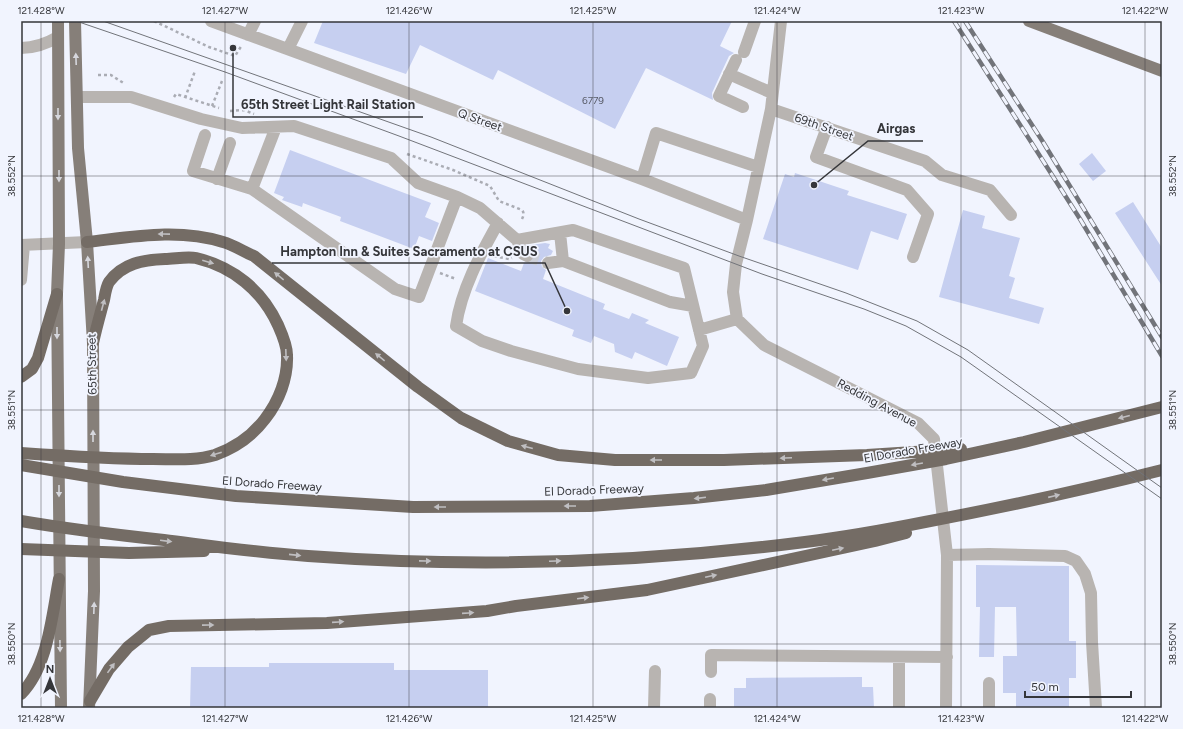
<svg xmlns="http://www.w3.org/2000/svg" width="1183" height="729" viewBox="0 0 1183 729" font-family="Figtree,sans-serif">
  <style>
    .building { fill: #c6cff0 }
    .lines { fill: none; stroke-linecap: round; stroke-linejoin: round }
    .minor-tunnel { stroke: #cbced7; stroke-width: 12; stroke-dasharray: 12 6; stroke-linecap: butt }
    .path { stroke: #aaacb4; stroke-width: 2.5; stroke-dasharray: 3 3; stroke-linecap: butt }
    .minor { stroke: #b8b4b1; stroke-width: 12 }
    .major { stroke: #867f79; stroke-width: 12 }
    .highway { stroke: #746c65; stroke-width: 12 }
    .tram { stroke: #72747a; stroke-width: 1 }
    .rail-casing { stroke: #72747a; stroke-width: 4.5 }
    .rail { stroke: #f1f4fe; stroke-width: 3; stroke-dasharray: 9; stroke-linecap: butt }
    .oneway { fill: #d6d7dd }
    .oneway2 { fill: #bfbec1 }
    .ticks { fill: none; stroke: #35363a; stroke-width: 1; stroke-opacity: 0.45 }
    .labels { text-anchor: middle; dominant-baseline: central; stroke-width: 3.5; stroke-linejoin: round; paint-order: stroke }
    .number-label { font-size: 10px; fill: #595c68 }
    .street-label { font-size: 12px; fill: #35363a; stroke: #f1f4fe }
    .leader { fill: none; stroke: #35363a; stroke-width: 1.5 }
    .callout-dot { fill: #35363a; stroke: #f1f4fe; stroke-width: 1.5 }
    .callout-label { font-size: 13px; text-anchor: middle; font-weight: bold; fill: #35363a; stroke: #f1f4fe; stroke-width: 3.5; stroke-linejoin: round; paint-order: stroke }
    .neatline { fill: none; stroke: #35363a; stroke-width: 1.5 }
    .ticks-label { font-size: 10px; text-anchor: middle; fill: #35363a }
  </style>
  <rect width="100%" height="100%" fill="#f1f4fe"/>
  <path class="building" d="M323 21H732L720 46 734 53 729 56 722 71 712 93 713 100 646 68 615 129 498 70 493 80 420 45 406 74 314 43Z
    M290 150 431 203 425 217 439 223 432 241 419 236 414 249 340 221 341 217 303 203 302 207 282 200 284 197 274 193Z
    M1092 153 1106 171 1093 181 1079 164Z
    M795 173 849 191 847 195 907 214 898 240 871 231 858 270 763 239 785 174 794 177Z
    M1133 202 1162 248V286L1115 213Z
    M963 210 985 216 982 228 1020 238 1009 276 1015 278 1009 298 1044 308 1039 324 939 297Z
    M545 243 550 244 548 248 553 251 551 255 544 257 541 261 542 267 546 270 543 279 605 304 603 309 629 319 632 313 649 320 645 323 679 337 667 366 635 352 632 359 615 352 614 344 594 336 591 343 572 336 574 330 475 291 488 258 521 271 524 263 531 262 534 259 533 252 529 249 531 245Z
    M976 565 1069 566V641H1076V678H1069V708H1016V693H1003V656H1017L1016 607H995L994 657H979L980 607H976Z
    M269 663H394V670H488V708H190L191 667H269Z
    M862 677V687H873L874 708H734V688H746V678Z"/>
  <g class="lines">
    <path class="minor-tunnel" d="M527 256 548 263"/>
    <path class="path" d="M154 21 209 47 235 56 242 45
      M98 75H111L125 84
      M174 97 176 94 219 108
      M185 98 195 71
      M212 106 222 81
      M230 111 244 110 254 114
      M407 154 453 170 490 186 499 201 522 210C525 214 523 217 521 221
      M494 256 509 259 512 258
      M440 273 456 279"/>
    <path class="minor" d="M211 21 642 179 747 220
      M781 21 771 109 747 220 736 264 733 292 737 319 764 345 918 423 934 439 947 555 946 708
      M248 35 255 21
      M21 48C35 48 46 44 58 37
      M288 49 302 21
      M744 52 755 21
      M736 60 719 96 743 107
      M729 74 772 93
      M77 97H131L201 119 242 128 294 126 391 158 418 183 457 197 480 208 517 240 573 230 684 268 703 346 691 373 648 378 578 369 511 351 482 341 456 326C461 290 480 255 498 223
      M771 109 925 161 942 175 990 190 1011 215
      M827 127 816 157 907 190 928 214 913 257
      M205 135 193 171 252 189 395 289 419 297 457 197
      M217 179 230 143
      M642 179 656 133 758 167
      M252 189 276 127
      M560 233 563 261 670 302 693 306
      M517 240 523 254 527 256
      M21 245 87 242
      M548 263 563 261
      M21 280 24 245
      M699 330 737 319
      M947 555 989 554 1065 556 1076 561 1085 574 1091 593 1092 642 1096 708
      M899 657V708
      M711 672V655L947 657
      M654 708 655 671
      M710 708V699
      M989 708V683"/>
    <path class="major" d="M58 21 59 244 57 294 61 708
      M75 21 78 148 87 242 93 343 94 591 89 708
      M1029 21 1162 71"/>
    <path class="highway" d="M87 242C132 237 178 228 223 242 234 245 244 252 254 256L418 387 461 418 508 441 558 455 615 460H724L867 455 961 449
      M21 377 32 369 38 358 57 294
      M21 453C65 456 109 459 153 459 174 459 195 461 215 455 235 448 253 435 265 419 279 401 288 378 287 355 287 345 282 334 278 325 262 290 233 267 196 258 187 256 174 259 165 259 143 260 123 263 109 282 106 287 105 295 104 300 100 315 96 329 93 343
      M21 465 123 482 236 496 413 507 590 506 694 498 766 490 867 473 946 459 1024 442 1162 407
      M21 521C68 529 117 535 164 540 212 546 260 553 308 556 473 568 640 563 805 542 845 537 885 530 925 522 1004 507 1083 490 1162 470
      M21 549 129 553 204 551
      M21 694C48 667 52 615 59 579
      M90 701 109 669 128 647 149 630 169 626 327 623 487 611 516 606 647 590 875 541 906 533"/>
    <path class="tram" d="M76 21 225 72 399 136 762 274 864 309 906 326 961 357 1162 499
      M103 21 431 137 639 219 739 256 846 293 917 321 968 350 1162 488"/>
    <g class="rail-casing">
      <path id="rail" d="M954 21 1080 219 1162 356
        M965 21 1043 142 1162 337"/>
    </g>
    <use href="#rail" class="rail"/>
  </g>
  <defs><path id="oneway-solid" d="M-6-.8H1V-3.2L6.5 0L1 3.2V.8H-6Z"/></defs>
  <g class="oneway">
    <use href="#oneway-solid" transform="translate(76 59) rotate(-92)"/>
    <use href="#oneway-solid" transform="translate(58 114) rotate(90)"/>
    <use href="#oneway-solid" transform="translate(59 176) rotate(90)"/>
    <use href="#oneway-solid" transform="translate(88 262) rotate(-93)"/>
    <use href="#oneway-solid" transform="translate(57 333) rotate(90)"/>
    <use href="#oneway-solid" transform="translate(93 436) rotate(-90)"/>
    <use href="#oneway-solid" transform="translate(59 491) rotate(90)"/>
    <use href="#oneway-solid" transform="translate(94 608) rotate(-88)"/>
    <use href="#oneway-solid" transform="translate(60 646) rotate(89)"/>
  </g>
  <g class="oneway2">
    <use href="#oneway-solid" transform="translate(164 234) rotate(-179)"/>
    <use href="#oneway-solid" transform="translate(208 262) rotate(16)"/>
    <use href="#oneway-solid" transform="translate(279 276) rotate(-141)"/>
    <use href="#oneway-solid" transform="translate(103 305) rotate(-75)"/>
    <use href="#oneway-solid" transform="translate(286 355) rotate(88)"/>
    <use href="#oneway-solid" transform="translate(380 357) rotate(-141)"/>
    <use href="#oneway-solid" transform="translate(1124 417) rotate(166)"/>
    <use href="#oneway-solid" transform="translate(527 447) rotate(-165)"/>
    <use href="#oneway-solid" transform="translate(216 454) rotate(162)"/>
    <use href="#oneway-solid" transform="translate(786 458) rotate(178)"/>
    <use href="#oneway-solid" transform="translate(656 460) rotate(180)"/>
    <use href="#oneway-solid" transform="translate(917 464) rotate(170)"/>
    <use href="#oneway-solid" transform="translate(828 479) rotate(170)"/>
    <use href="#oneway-solid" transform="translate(1054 496) rotate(-13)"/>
    <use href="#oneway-solid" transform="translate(700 498) rotate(173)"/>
    <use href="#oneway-solid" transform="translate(570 506) rotate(180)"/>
    <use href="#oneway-solid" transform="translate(440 507) rotate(180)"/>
    <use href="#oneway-solid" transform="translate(166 541) rotate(7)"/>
    <use href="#oneway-solid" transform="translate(838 549) rotate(-12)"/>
    <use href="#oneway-solid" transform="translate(295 555) rotate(6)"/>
    <use href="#oneway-solid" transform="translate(425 561) rotate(1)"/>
    <use href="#oneway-solid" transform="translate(555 561) rotate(-2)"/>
    <use href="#oneway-solid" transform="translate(711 576) rotate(-12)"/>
    <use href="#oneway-solid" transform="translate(583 598) rotate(-7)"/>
    <use href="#oneway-solid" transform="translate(468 613) rotate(-4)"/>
    <use href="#oneway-solid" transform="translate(338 622) rotate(-4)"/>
    <use href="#oneway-solid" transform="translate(208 625) rotate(-1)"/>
    <use href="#oneway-solid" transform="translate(111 668) rotate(-54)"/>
  </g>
  <path class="ticks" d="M41 21V708M225 21V708M409 21V708M593 21V708M777 21V708M961 21V708M1145 21V708M21 176H1162M21 410H1162M21 644H1162"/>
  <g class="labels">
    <g class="number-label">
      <text x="593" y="100">6779</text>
    </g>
    <g class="street-label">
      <text transform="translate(480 120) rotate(20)">Q Street</text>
      <text transform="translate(824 127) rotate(19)">69th Street</text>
      <text transform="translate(92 364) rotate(-91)">65th Street</text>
      <text transform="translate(877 403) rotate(28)">Redding Avenue</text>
      <text transform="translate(913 450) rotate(-10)">El Dorado Freeway</text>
      <text transform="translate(272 484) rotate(4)">El Dorado Freeway</text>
      <text transform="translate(594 490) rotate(-2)">El Dorado Freeway</text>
    </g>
  </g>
  <path class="leader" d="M233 48L233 117H423M814 185L868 141H923M567 311L545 263H272"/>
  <g class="callout-dot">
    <circle cx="233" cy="48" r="4"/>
    <circle cx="814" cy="185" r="4"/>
    <circle cx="567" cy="311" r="4"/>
  </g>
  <g class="callout-label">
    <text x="328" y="109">65th Street Light Rail Station</text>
    <text x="896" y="133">Airgas</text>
    <text x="409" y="256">Hampton Inn &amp; Suites Sacramento at CSUS</text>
  </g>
  <rect width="1183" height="729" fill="none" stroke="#f1f4fe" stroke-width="44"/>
  <g transform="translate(50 679)" stroke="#f1f4fe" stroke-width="3" paint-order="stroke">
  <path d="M0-3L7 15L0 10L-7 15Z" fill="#35363a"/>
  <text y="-6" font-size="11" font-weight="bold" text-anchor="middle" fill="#35363a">N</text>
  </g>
  <path d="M1025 691v6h106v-6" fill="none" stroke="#35363a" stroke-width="2"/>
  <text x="1031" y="691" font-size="12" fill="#35363a" stroke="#f1f4fe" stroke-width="3" paint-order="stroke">50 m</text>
  <rect x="22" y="22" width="1139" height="685" class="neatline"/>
  <g class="ticks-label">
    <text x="41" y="14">121.428°W</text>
    <text x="225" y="14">121.427°W</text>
    <text x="409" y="14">121.426°W</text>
    <text x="593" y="14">121.425°W</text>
    <text x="777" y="14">121.424°W</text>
    <text x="961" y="14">121.423°W</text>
    <text x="1145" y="14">121.422°W</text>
    <text transform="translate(11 176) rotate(-90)" y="4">38.552°N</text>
    <text transform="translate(1172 176) rotate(-90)" y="4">38.552°N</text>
    <text transform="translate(11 410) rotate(-90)" y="4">38.551°N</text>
    <text transform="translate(1172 410) rotate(-90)" y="4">38.551°N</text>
    <text transform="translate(11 644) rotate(-90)" y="4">38.550°N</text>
    <text transform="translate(1172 644) rotate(-90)" y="4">38.550°N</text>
    <text x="41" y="722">121.428°W</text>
    <text x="225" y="722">121.427°W</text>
    <text x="409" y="722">121.426°W</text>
    <text x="593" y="722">121.425°W</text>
    <text x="777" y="722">121.424°W</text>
    <text x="961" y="722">121.423°W</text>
    <text x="1145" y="722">121.422°W</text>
  </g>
</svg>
